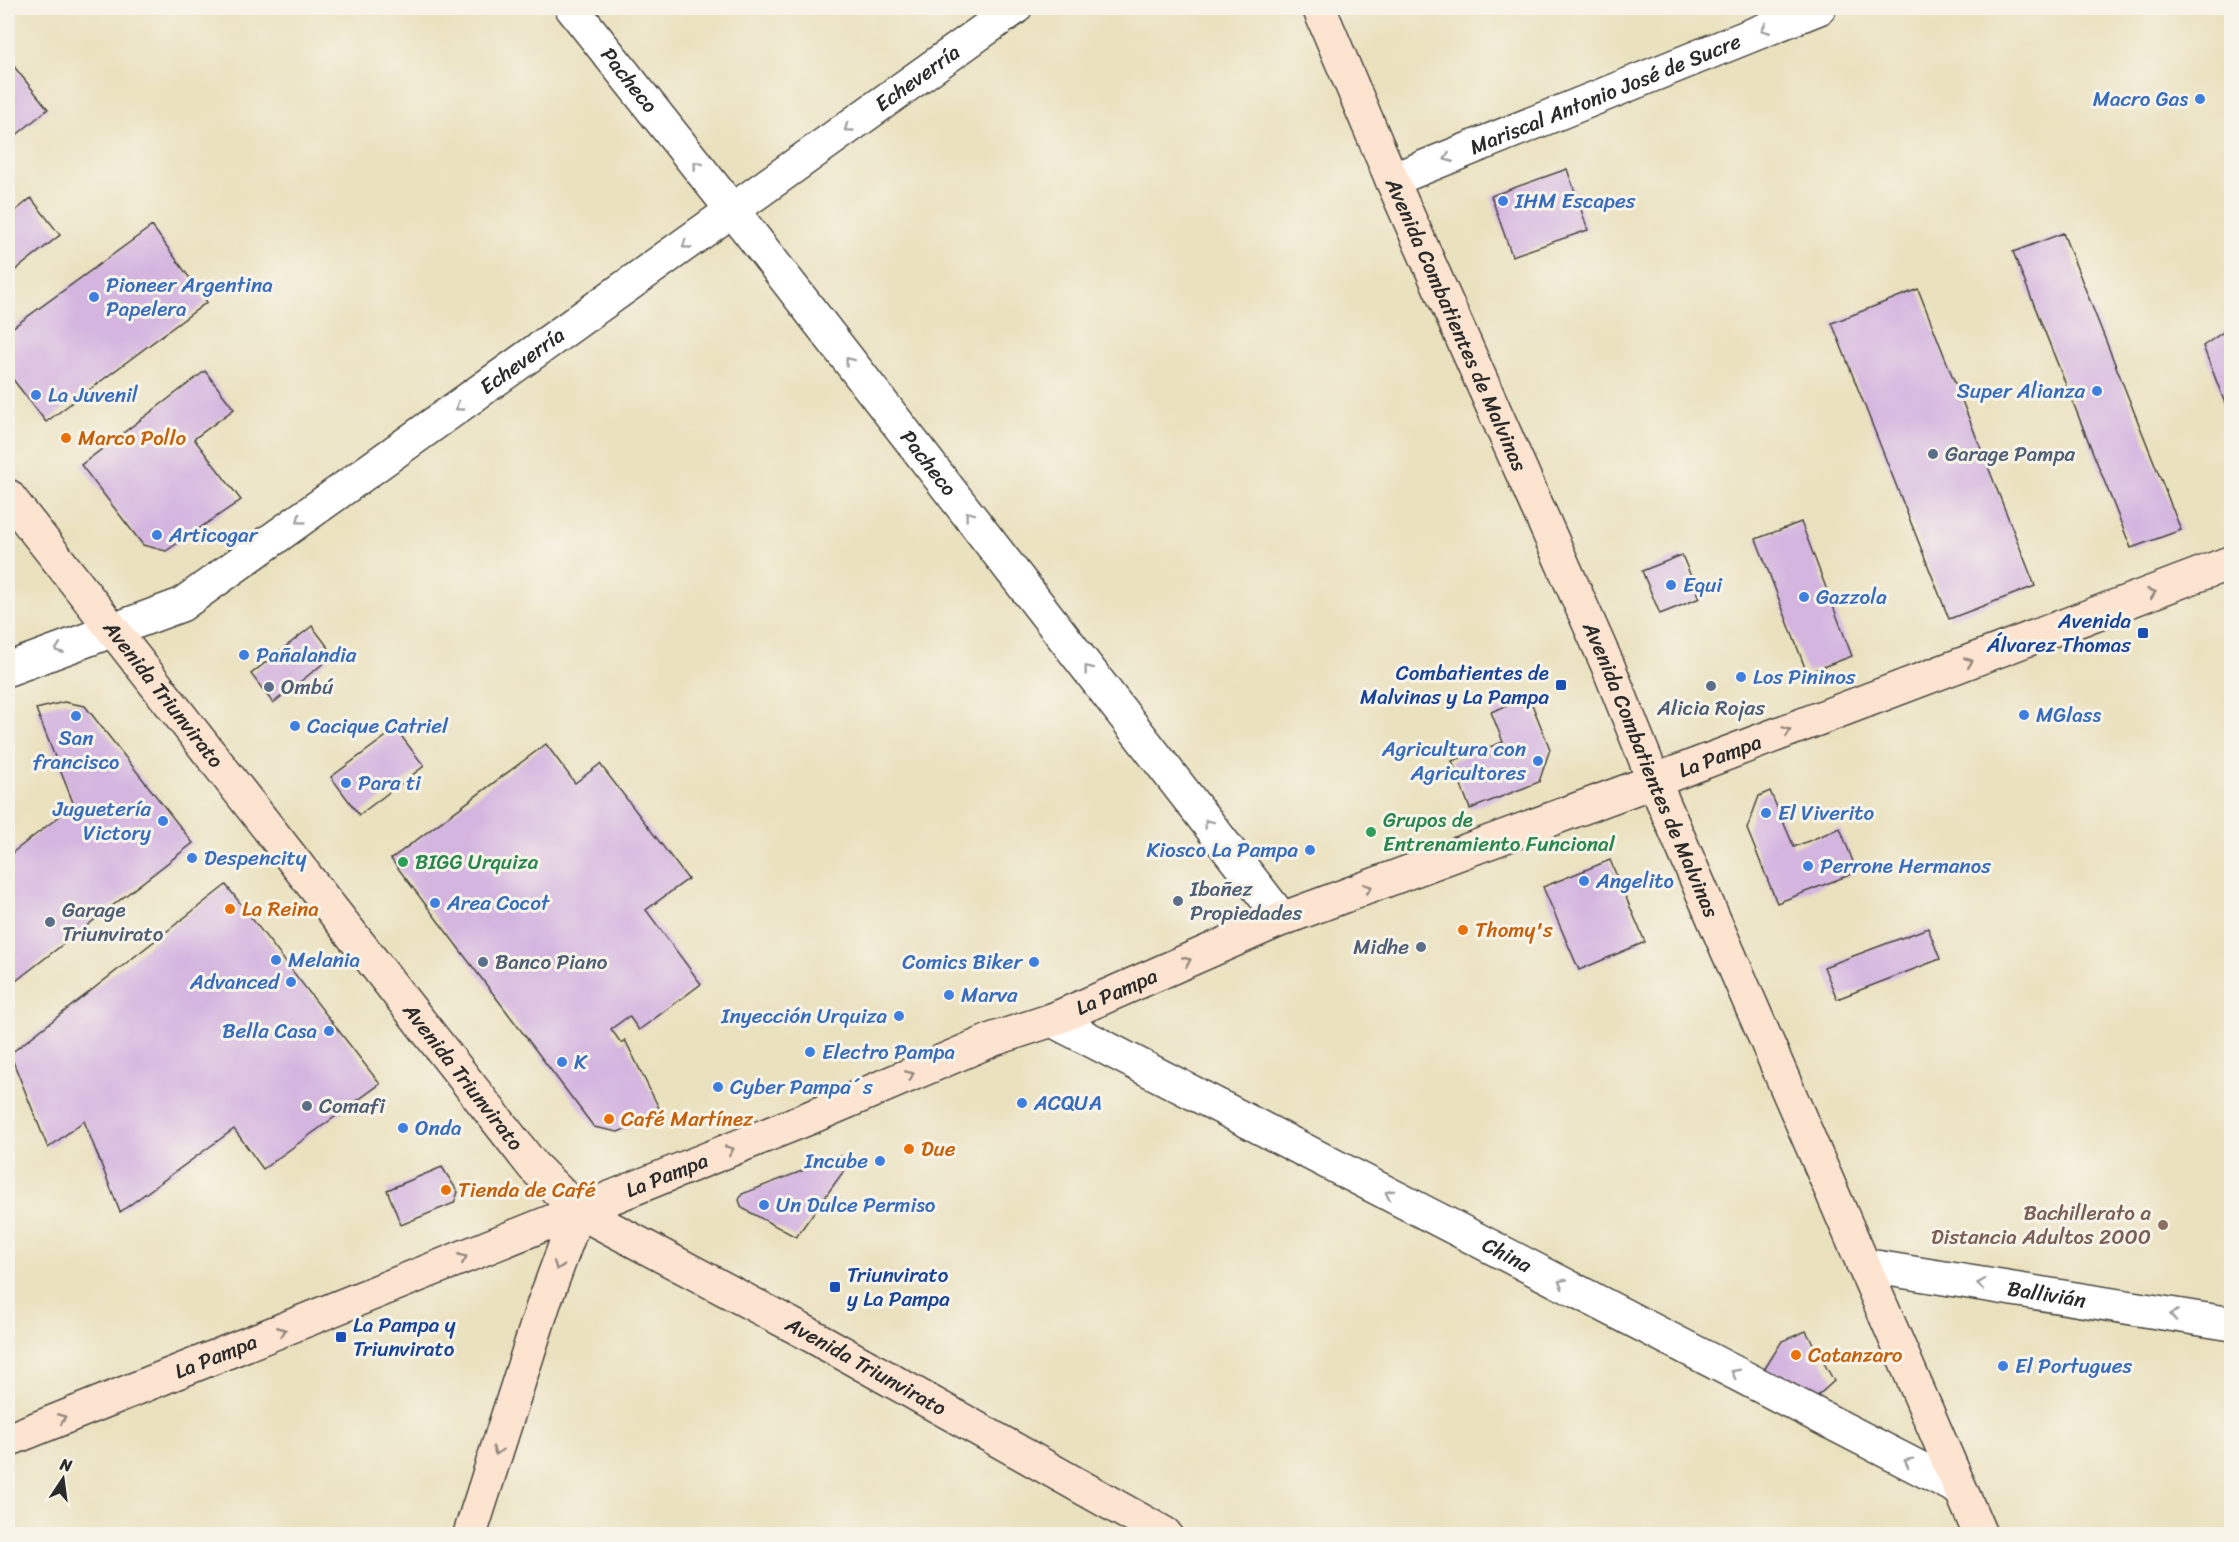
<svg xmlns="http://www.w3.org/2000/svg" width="2239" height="1542" viewBox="0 0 2239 1542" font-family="Sriracha,sans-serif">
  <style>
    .building { fill: #d4b5e0 }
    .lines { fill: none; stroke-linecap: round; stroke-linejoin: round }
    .street-casing { stroke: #484641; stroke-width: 36 }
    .secondary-casing { stroke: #484641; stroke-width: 36 }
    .street { stroke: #fff; stroke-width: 33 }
    .secondary { stroke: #fde4d0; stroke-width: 33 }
    .oneway { stroke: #a0a0a0 }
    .oneway2 { stroke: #94887e }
    .shop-dot { fill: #3f7fe0; stroke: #f7f3e8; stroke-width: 2 }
    .food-dot { fill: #e8710a; stroke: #f7f3e8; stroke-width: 2 }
    .service-dot { fill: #5c6f8a; stroke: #f7f3e8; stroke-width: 2 }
    .transit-dot { fill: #1a4fb4; stroke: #f7f3e8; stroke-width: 2 }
    .leisure-dot { fill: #2e9e5b; stroke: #f7f3e8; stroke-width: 2 }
    .education-dot { fill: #8d6e63; stroke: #f7f3e8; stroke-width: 2 }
    .labels { text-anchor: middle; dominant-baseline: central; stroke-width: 6; stroke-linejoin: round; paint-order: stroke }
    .street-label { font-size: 21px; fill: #2b2b2b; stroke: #f7f3e8 }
    .shop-label { font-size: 21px; fill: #366cbe; stroke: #f7f3e8; text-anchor: start }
    .food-label { font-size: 21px; fill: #c56008; stroke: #f7f3e8; text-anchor: start }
    .service-label { font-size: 21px; fill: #4e5e75; stroke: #f7f3e8; text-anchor: start }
    .transit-label { font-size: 21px; fill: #164399; stroke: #f7f3e8; text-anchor: end }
    .leisure-label { font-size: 21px; fill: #27864d; stroke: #f7f3e8; text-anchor: start }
    .education-label { font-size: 21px; fill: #785e54; stroke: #f7f3e8; text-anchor: end }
  </style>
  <rect width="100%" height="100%" fill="#f7f3e8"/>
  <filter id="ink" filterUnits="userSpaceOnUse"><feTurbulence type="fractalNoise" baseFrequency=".0167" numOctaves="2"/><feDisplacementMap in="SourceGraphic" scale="12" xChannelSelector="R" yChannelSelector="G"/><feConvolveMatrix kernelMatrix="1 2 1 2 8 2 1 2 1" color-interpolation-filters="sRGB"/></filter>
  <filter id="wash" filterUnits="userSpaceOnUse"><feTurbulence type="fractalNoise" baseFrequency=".008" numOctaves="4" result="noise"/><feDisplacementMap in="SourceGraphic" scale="24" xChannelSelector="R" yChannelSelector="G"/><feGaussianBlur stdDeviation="1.35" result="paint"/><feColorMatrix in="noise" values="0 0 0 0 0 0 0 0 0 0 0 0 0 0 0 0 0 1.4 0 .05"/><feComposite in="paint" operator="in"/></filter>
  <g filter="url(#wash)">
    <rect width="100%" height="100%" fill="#eae1be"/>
    <g id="blocks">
      <path class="building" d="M8 59 48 109 8 142Z
        M1567 169 1588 230 1512 256 1491 196Z
        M31 198 60 235 8 276V217Z
        M152 226 207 302 46 422 8 373V331Z
        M2063 233 2181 530 2131 548 2013 252Z
        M1918 289 2035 586 1949 619 1832 323Z
        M2232 326V419H2231L2203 346Z
        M205 371 234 409 194 439 241 500 166 551 143 545 81 465Z
        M1801 522 1852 656 1807 673 1756 539Z
        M1682 555 1700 598 1660 614 1642 571Z
        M312 626 334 655 273 703 251 674Z
        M1529 697 1550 749 1539 782 1470 809 1452 761 1503 742 1491 712Z
        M64 702 85 706 193 843 8 987V856L74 805 36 709Z
        M396 729 424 766 359 815 331 777Z
        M546 744 575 783 600 764 688 879 646 910 701 984 639 1030 629 1016 611 1029 621 1043 625 1040 662 1114 618 1132 594 1127 391 859Z
        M1770 791 1794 847 1840 828 1857 872 1777 903 1747 829 1759 796Z
        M1610 860 1645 942 1579 970 1543 887Z
        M226 885 380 1084 263 1169 234 1129 120 1212 84 1121 48 1148 10 1054Z
        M1928 928 1940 959 1837 999 1824 967Z
        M841 1156 846 1168 796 1237 742 1208 739 1200 742 1194Z
        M442 1167 458 1192 454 1203 401 1225 387 1190Z
        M1806 1331 1834 1381 1814 1399 1764 1370 1782 1341Z"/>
    </g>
  </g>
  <g filter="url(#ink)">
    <use href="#blocks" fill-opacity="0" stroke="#484641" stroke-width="1.5"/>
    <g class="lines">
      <g class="street-casing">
        <g id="street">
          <path id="s1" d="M572 8 733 211 1282 919"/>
          <path id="s2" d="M1392 180 1819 8"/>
          <path id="s3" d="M8 669 181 605 1015 8"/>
          <path id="s4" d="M1052 1020 1960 1489"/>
          <path id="s5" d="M1863 1265 2232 1324"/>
        </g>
      </g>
      <g class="secondary-casing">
        <g id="secondary">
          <path id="s6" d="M1319 8 1392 180 1608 666 1654 781 1980 1534"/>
          <path id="s7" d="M8 496 533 1166 578 1211 807 1333 1165 1534"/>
          <path id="s8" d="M8 1440 809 1118 994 1039 1052 1020 1282 919 1654 781 2232 562"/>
          <path d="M470 1534 544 1303 578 1211"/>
        </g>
      </g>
      <use href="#street" class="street"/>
      <use href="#secondary" class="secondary"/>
    </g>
    <defs><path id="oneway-chevron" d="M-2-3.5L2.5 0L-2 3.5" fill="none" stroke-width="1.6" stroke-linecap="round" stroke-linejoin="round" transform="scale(1.5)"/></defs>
    <g class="oneway">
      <use href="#oneway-chevron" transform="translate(1765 29) rotate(158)"/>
      <use href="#oneway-chevron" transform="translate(848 128) rotate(144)"/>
      <use href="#oneway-chevron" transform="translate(1448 158) rotate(158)"/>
      <use href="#oneway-chevron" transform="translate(697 165) rotate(-128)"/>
      <use href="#oneway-chevron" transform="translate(686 245) rotate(144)"/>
      <use href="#oneway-chevron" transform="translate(849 361) rotate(-128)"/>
      <use href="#oneway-chevron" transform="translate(459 407) rotate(144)"/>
      <use href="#oneway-chevron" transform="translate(969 515) rotate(-128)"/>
      <use href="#oneway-chevron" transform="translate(300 520) rotate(144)"/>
      <use href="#oneway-chevron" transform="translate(59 649) rotate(160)"/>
      <use href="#oneway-chevron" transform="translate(1088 669) rotate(-128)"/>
      <use href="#oneway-chevron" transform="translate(1208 823) rotate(-128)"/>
      <use href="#oneway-chevron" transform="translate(1389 1194) rotate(-153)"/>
      <use href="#oneway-chevron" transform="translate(1562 1283) rotate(-153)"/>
      <use href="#oneway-chevron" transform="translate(1981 1284) rotate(-171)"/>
      <use href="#oneway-chevron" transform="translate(2174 1315) rotate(-171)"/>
      <use href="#oneway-chevron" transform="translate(1735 1373) rotate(-153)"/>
      <use href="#oneway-chevron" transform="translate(1908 1462) rotate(-153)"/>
    </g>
    <g class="oneway2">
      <use href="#oneway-chevron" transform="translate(2152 593) rotate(-21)"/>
      <use href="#oneway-chevron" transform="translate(1969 662) rotate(-21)"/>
      <use href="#oneway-chevron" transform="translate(1787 731) rotate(-21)"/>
      <use href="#oneway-chevron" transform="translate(1368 888) rotate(-20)"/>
      <use href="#oneway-chevron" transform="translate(1187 961) rotate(-24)"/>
      <use href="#oneway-chevron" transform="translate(910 1075) rotate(-23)"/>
      <use href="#oneway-chevron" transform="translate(730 1150) rotate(-22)"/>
      <use href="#oneway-chevron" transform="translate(463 1258) rotate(-22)"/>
      <use href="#oneway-chevron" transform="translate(558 1266) rotate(110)"/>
      <use href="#oneway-chevron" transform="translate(282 1331) rotate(-22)"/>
      <use href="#oneway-chevron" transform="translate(62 1418) rotate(-22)"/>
      <use href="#oneway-chevron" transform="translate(497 1451) rotate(108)"/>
    </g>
  </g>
  <g class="shop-dot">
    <circle cx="2200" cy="99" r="6"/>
    <circle cx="1503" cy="201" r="6"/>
    <circle cx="94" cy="297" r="6"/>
    <circle cx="2097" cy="391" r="6"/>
    <circle cx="36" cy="395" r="6"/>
    <circle cx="157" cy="535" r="6"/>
    <circle cx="1671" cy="585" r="6"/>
    <circle cx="1804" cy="597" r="6"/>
    <circle cx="244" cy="655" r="6"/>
    <circle cx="1741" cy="677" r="6"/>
    <circle cx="2024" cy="715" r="6"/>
    <circle cx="76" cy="716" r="6"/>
    <circle cx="295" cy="726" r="6"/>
    <circle cx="1538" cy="761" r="6"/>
    <circle cx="346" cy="783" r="6"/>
    <circle cx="1766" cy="813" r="6"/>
    <circle cx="163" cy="821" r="6"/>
    <circle cx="1310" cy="850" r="6"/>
    <circle cx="192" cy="858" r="6"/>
    <circle cx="1808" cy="866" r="6"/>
    <circle cx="1584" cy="881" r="6"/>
    <circle cx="435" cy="903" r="6"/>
    <circle cx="276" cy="960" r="6"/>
    <circle cx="1034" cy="962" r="6"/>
    <circle cx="291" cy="982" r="6"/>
    <circle cx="949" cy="995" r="6"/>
    <circle cx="899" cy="1016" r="6"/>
    <circle cx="329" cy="1031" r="6"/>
    <circle cx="810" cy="1052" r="6"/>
    <circle cx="562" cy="1062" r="6"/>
    <circle cx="718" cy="1087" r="6"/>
    <circle cx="1022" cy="1103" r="6"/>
    <circle cx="403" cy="1128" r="6"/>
    <circle cx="880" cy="1161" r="6"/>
    <circle cx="764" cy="1205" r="6"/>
    <circle cx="2003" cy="1366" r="6"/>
  </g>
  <g class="food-dot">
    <circle cx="66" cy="438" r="6"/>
    <circle cx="230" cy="909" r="6"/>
    <circle cx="1463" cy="930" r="6"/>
    <circle cx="609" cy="1119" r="6"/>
    <circle cx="909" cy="1149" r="6"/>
    <circle cx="446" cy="1190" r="6"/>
    <circle cx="1796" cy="1355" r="6"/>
  </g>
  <g class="service-dot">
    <circle cx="1933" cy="454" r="6"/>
    <circle cx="1711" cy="686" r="6"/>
    <circle cx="269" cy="687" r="6"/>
    <circle cx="1178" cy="901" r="6"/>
    <circle cx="50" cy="922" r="6"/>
    <circle cx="1421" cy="947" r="6"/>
    <circle cx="483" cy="962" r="6"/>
    <circle cx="307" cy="1106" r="6"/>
  </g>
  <g class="transit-dot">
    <rect x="2137" y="627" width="12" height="12" rx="3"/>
    <rect x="1555" y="679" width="12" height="12" rx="3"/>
    <rect x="829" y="1281" width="12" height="12" rx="3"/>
    <rect x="335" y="1331" width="12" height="12" rx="3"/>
  </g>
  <g class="leisure-dot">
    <circle cx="1371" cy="832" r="6"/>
    <circle cx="403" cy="862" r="6"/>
  </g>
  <circle class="education-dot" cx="2163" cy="1225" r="6"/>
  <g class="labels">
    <g class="street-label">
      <text stroke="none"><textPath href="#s3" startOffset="1090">Echeverría</textPath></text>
      <text stroke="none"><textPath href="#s1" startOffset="92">Pacheco</textPath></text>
      <text stroke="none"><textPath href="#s2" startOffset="230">Mariscal Antonio José de Sucre</textPath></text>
      <text stroke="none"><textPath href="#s6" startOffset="345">Avenida Combatientes de Malvinas</textPath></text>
      <text stroke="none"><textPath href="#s3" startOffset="604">Echeverría</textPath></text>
      <text stroke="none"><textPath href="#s1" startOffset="578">Pacheco</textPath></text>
      <text stroke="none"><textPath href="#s7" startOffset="252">Avenida Triunvirato</textPath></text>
      <text stroke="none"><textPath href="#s8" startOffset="1844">La Pampa</textPath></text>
      <text stroke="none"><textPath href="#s6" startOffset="831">Avenida Combatientes de Malvinas</textPath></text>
      <text stroke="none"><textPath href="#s8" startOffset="1196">La Pampa</textPath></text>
      <text stroke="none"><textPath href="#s7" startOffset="738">Avenida Triunvirato</textPath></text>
      <text stroke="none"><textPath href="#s8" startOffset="710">La Pampa</textPath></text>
      <text stroke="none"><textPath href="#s4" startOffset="512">China</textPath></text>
      <text stroke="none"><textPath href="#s5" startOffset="186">Ballivián</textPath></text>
      <text stroke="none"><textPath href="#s8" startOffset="224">La Pampa</textPath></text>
      <text stroke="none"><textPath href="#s7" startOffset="1242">Avenida Triunvirato</textPath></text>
    </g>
    <g class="shop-label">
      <text x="2188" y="99" text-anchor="end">Macro Gas</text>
      <text x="1515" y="201">IHM Escapes</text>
      <text x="106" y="285">Pioneer Argentina<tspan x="106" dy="24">Papelera</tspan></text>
      <text x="2085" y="391" text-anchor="end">Super Alianza</text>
      <text x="48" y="395">La Juvenil</text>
      <text x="169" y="535">Articogar</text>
      <text x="1683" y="585">Equi</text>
      <text x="1816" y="597">Gazzola</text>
      <text x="256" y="655">Pañalandia</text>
      <text x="1753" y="677">Los Pininos</text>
      <text x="2036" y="715">MGlass</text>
      <text x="307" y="726">Cacique Catriel</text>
      <text x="76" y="738" text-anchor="middle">San<tspan x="76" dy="24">francisco</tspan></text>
      <text x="1526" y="749" text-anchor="end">Agricultura con<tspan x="1526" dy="24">Agricultores</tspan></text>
      <text x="358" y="783">Para ti</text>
      <text x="151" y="809" text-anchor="end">Juguetería<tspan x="151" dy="24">Victory</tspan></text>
      <text x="1778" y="813">El Viverito</text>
      <text x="1298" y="850" text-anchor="end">Kiosco La Pampa</text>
      <text x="204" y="858">Despencity</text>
      <text x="1820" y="866">Perrone Hermanos</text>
      <text x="1596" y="881">Angelito</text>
      <text x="447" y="903">Area Cocot</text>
      <text x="288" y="960">Melania</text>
      <text x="1022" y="962" text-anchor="end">Comics Biker</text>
      <text x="279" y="982" text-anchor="end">Advanced</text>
      <text x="961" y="995">Marva</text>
      <text x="887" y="1016" text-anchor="end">Inyección Urquiza</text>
      <text x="317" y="1031" text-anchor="end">Bella Casa</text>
      <text x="822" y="1052">Electro Pampa</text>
      <text x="574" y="1062">K</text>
      <text x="730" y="1087">Cyber Pampa´s</text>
      <text x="1034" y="1103">ACQUA</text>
      <text x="415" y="1128">Onda</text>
      <text x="868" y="1161" text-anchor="end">Incube</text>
      <text x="776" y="1205">Un Dulce Permiso</text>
      <text x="2015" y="1366">El Portugues</text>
    </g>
    <g class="food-label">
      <text x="78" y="438">Marco Pollo</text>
      <text x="242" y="909">La Reina</text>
      <text x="1475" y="930">Thomy's</text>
      <text x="621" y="1119">Café Martínez</text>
      <text x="921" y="1149">Due</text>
      <text x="458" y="1190">Tienda de Café</text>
      <text x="1808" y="1355">Catanzaro</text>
    </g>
    <g class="service-label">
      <text x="1945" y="454">Garage Pampa</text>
      <text x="281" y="687">Ombú</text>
      <text x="1711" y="708" text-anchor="middle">Alicia Rojas</text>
      <text x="1190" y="889">Ibañez<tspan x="1190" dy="24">Propiedades</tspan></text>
      <text x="62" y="910">Garage<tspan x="62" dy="24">Triunvirato</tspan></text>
      <text x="1409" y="947" text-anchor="end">Midhe</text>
      <text x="495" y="962">Banco Piano</text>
      <text x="319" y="1106">Comafi</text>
    </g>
    <g class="transit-label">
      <text x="2131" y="621">Avenida<tspan x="2131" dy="24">Álvarez Thomas</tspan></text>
      <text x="1549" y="673">Combatientes de<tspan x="1549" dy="24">Malvinas y La Pampa</tspan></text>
      <text x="847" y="1275" text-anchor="start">Triunvirato<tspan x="847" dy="24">y La Pampa</tspan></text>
      <text x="353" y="1325" text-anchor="start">La Pampa y<tspan x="353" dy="24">Triunvirato</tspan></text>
    </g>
    <g class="leisure-label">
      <text x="1383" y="820">Grupos de<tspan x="1383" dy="24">Entrenamiento Funcional</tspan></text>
      <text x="415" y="862">BIGG Urquiza</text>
    </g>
    <g class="education-label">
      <text x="2151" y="1213">Bachillerato a<tspan x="2151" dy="24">Distancia Adultos 2000</tspan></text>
    </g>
  </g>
  <rect width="2239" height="1542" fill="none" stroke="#f7f3e8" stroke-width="30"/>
  <g transform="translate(63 1479) rotate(13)" stroke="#f7f3e8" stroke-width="4.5" paint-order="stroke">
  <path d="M0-4.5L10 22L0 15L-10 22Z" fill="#2b2b2b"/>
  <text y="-9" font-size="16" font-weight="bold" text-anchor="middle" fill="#2b2b2b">N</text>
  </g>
</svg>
